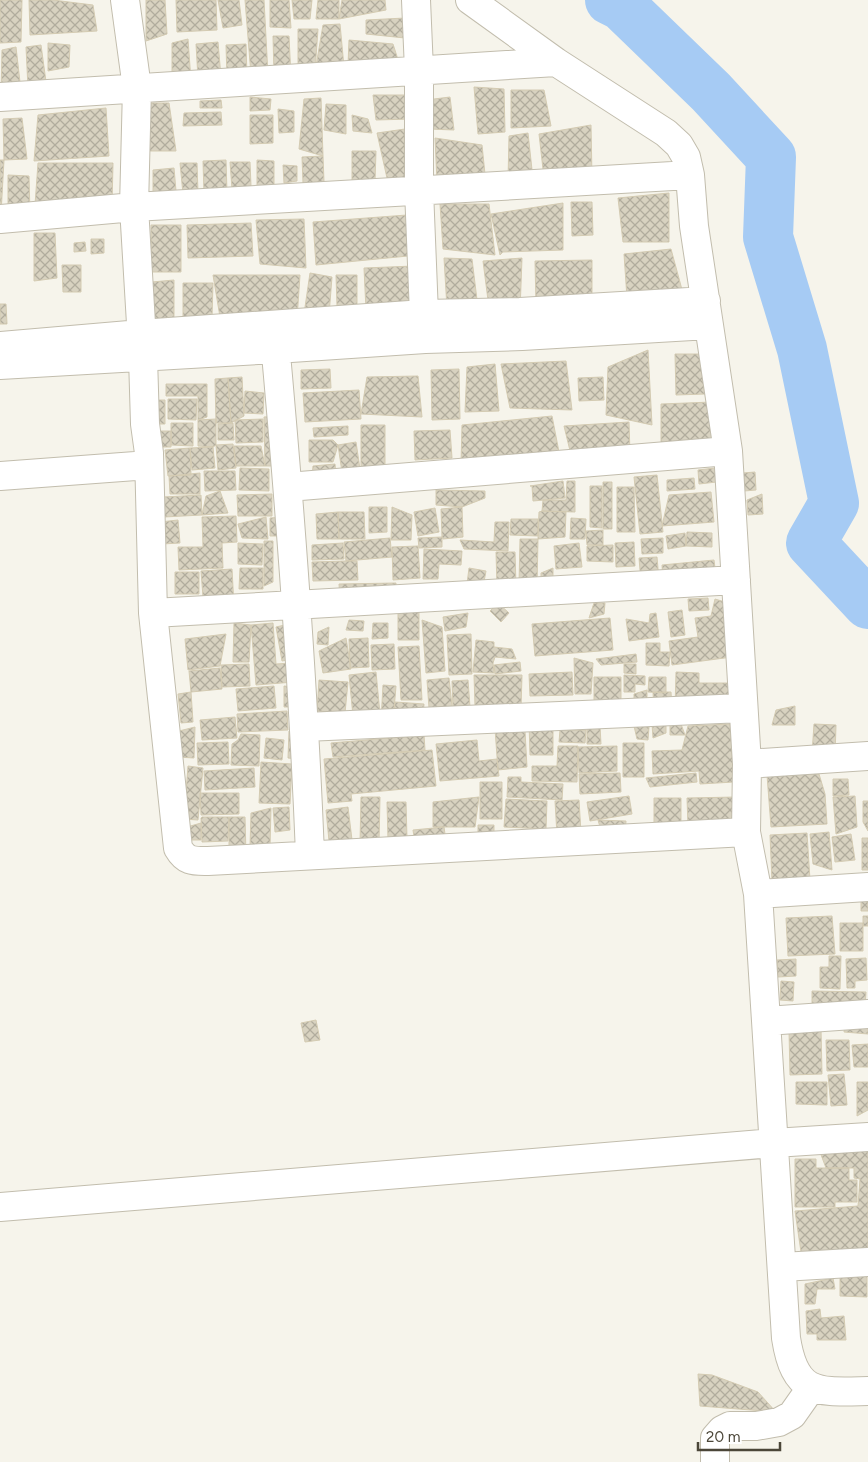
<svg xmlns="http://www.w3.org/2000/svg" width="868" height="1462" viewBox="0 0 868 1462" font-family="Figtree,sans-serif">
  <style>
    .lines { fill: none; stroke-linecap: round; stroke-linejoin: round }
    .river { stroke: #a6cbf4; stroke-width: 50 }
    .building { fill: url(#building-cross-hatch); stroke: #d4cbb2 }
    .minor-casing { stroke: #c2bdad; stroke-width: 30 }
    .minor { stroke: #fff; stroke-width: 28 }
  </style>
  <defs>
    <pattern id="building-cross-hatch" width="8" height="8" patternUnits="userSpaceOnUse" patternTransform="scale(1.25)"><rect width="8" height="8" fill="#d8d2c0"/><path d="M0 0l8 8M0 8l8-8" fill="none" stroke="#b1ac9d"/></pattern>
  </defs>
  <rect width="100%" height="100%" fill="#f6f4eb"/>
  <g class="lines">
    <path class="river" d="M610 0 622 6 711 92 771 157 768 237 802 349 834 503 811 543 868 604"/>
  </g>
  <path class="building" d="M0 0H22L21 42 0 43Z
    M29 0H53L93 5 97 31 30 35Z
    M146 0H165L167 34 146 41Z
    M176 0H216L217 30 177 32Z
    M218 0H239L242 25 223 28Z
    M245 0H264L268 75H251Z
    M270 0H289L291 28 270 27Z
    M292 0H312L310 19H294Z
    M318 0H339V19H316Z
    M342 0H385L386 10 339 19Z
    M405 18V38L366 34V20Z
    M340 24 344 67 316 66 323 25Z
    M298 29H318L315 71 298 70Z
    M273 36H289L291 78 274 74Z
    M188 39 191 81 172 82V43Z
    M349 40 393 44 401 69 348 65Z
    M218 42 221 77 198 78 196 44Z
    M48 43 70 45 69 67 48 71Z
    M246 44 247 77 227 78 226 45Z
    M41 45 47 89 28 88 26 47Z
    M16 47 21 91 1 95 2 50Z
    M474 87 504 89 505 132 478 134Z
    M511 90H544L551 126 511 128Z
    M373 95H411V119L376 120Z
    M250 97 271 99 270 110 250 111Z
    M450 97 454 130 429 129 434 99Z
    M321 98 323 156 299 149 304 99Z
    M221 100 222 108H200V101Z
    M148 103H169L176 151H147Z
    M326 104 346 105V134L324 130Z
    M106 108 109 156 34 161 38 115Z
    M278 109 294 111V132L279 133Z
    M221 112 222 125 183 126 184 113Z
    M250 115H273V143L250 144Z
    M352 115 368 119 372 133 353 131Z
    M22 118 27 159 4 160 3 119Z
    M591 125 592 178H544L539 134Z
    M412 128 408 178H387L377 133Z
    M528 133 533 179 508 180 509 136Z
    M435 138 482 145 486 184 437 182Z
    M352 151H376L375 181H352Z
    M323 156 324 182 303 183 302 157Z
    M0 160H4L1 214H0Z
    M226 160 227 193 204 194 203 161Z
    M257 160 274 161V192L257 191Z
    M230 162H250L251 186 232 189Z
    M38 163H113L112 206 35 205Z
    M180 163H197L198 193 183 194Z
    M283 165 297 166V181L284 183Z
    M174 168 176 191 153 194V170Z
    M8 175 29 176 30 214 8 215Z
    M669 193V242H623L618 198Z
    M571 202H592L593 235 572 236Z
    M563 203V250L503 252 500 255 491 214Z
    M440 204H489L495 255 443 249Z
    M407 215 408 256 316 265 313 222Z
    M304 219 306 268 260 264 256 220Z
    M251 223 253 256 188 258 187 225Z
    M151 225H181V272H151Z
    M34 233H55L57 278 34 281Z
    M91 239H104V253L91 254Z
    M85 242 86 251 74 252V243Z
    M671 249 684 297 627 298 624 254Z
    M444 258 472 259 478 308H447Z
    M522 258 520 311 489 308 483 261Z
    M592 260V303L536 305 535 261Z
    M62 265H81V292H63Z
    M414 266 421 306 366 310 364 268Z
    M310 273 332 277 329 315 304 314Z
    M213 275H300L297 319 221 323Z
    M336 275H357V305L337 306Z
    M174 280V325L155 328 152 282Z
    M183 283H213L212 318H183Z
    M0 304H6L7 324H0Z
    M648 350 652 425 606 415 608 367Z
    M675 354H703L705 394 676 395Z
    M566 361 572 410 510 408 501 364Z
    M495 364 499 411 465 412 467 367Z
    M330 369 331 388 301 389V370Z
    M459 369 460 419 432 420 431 370Z
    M418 376 422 417 361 414 367 377Z
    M242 377 244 416 231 423 228 378Z
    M603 377 604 400 579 401 578 378Z
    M228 378 231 423H216L215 379Z
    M166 384H207V417L198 420V396H166Z
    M359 390 361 419 305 422 303 393Z
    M245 391 264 393 263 414 244 413Z
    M168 399H197L196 420 168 419Z
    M155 400H165V424H155Z
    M712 402V449L661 451V404Z
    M280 416 281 466H265L264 417Z
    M552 416 559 452 461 464 462 425Z
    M216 419V445L213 447 198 446V420Z
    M263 419V442L236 443 235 420Z
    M629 422 630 454 572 459 564 426Z
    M171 423H193V446L171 445Z
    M233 423 234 440H218V424Z
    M361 425H385V471H361Z
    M348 426V435L314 437 313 428Z
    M450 430 452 458 415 460 414 431Z
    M156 431H171V447H156Z
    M309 440H333L338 445 333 462H309Z
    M356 442 361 476 343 479 338 445Z
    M233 444 236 468 218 470 216 445Z
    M234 446H261L265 466H236Z
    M213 447 215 468 192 470 190 448Z
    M190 448 191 475 168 476 165 450Z
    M335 464 336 476 312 478 313 466Z
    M723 467 725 481 699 484 698 470Z
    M240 468 269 469V491L239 490Z
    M204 471H235L236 490 205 491Z
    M755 472 756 490 744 491 743 473Z
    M200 473V494H170L169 476Z
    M657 475 663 532 640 534 634 477Z
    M694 478 695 489 667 491V480Z
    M563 481 565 498 533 501 532 486H530Z
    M567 481H575V512L542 511 543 500H566Z
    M603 482H612V529H603Z
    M590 486H602V528L590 527Z
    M617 487H634L635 532H617Z
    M436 490 485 491V498L462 507 436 505Z
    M220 491 228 513 202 515 206 496Z
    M711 492 714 522 662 526 669 495Z
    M272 494V516H238L237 495Z
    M762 494 763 514 748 515 747 500Z
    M201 495 202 515 164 517 163 497Z
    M369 507H387V532L369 533Z
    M392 507 412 515 411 540H391Z
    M462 507 463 537 443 539 442 537 441 509Z
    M435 508 439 532 418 536 414 512Z
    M542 511 566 512 565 537 538 539 539 512Z
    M338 512 339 539H317L316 514Z
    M338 512H364L365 539H339Z
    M236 516 237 542 222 543 223 568 179 570 178 547H203L202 517Z
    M266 517 268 539 242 538 238 524Z
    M285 517V536H270V518Z
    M571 518 586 519 585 539H570Z
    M511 519H538V536L510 535Z
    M178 520 180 543 162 544 160 522Z
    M495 522H509L508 551 464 549 460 540 494 542Z
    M603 530V545H587L586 531Z
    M687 532 712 533V547L686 546Z
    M685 533 686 546 668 549 666 536Z
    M442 537V547L419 548 418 538Z
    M390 538 392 557 346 561 344 542Z
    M663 538V553L642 554 641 539Z
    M520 539H538L537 586 519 585Z
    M264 541H273V582L264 586Z
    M634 542 635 566 616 567 615 543Z
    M238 543 263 544 262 565 238 564Z
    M343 543 344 559 312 560V545Z
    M579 543 582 567 556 569 554 546Z
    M613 545V562L587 561V546Z
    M418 546 420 578 393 580 392 547Z
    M424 549 462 551 461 565 439 564 438 579H423Z
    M496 552H515L516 586 497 587Z
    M657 557 659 580 641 582 639 558Z
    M714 560 716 576 663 581 662 565Z
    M346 561H357L358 580 313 581 312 562Z
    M240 568H263V589H239Z
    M469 568 486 571 483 587 467 584Z
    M553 568V584H541V573Z
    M232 569 234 606 203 597 201 571Z
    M175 572H199V594H175Z
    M396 583V597L340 599 339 584Z
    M708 598 709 610 689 611 688 599Z
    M715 599 725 602 732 657 672 665 669 641 698 637 695 618 711 616Z
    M498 603 509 613 501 622 490 611Z
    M594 603H605L604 614 589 618Z
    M398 608H419V640H398Z
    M682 610 685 635 671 637 668 612Z
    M468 613 466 627 445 631 443 617Z
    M656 613 659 637 629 641 626 619 649 623 650 614Z
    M610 618 613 650 535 656 532 624Z
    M349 620 364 621 363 631 346 630Z
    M422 620 442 627 445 671 426 673Z
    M234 623 251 625 249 662H233Z
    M273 623 276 664 293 663 294 682 256 685 251 625Z
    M373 623H388V638L372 639Z
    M289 624 293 659 282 661 276 627Z
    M329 627 328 645 317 644 318 632Z
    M226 634 220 666 188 670 185 639Z
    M471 634 472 674 449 675 447 635Z
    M346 638 351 669 323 673 319 651Z
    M368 638 369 667 350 668 349 639Z
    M476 640 494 642V647L512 649 516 659 495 657 493 663 494 673 473 672Z
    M646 643H660V652H670L669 666 646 665Z
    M394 644 395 669 372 670 371 645Z
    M419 646 422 700H401L398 647Z
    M636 654 637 662 601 665 596 659Z
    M574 658 593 663 591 694H575Z
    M520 662 521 671 495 674 494 665Z
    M249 664 250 686 222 687 221 665Z
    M624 664H636V674L624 673Z
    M220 668 222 689 191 692 189 671Z
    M376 672 380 714 353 716 349 675Z
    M572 672 573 695 530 696 529 674Z
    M676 672 699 673V683H734L733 704 675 710Z
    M474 675H522L521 708 475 706Z
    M624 675 645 676V685L635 684V692H624Z
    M594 677H621V709L594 702Z
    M649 677H666V693L648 692Z
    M449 678 452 706 429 708 427 680Z
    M319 680 348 682 345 713 317 711Z
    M468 680 470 707 453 708 452 681Z
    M383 685 396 686 393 722 381 721Z
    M274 686 276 708 238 711 236 689Z
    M284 686 295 687V707H284Z
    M647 690V705H634V694Z
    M191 692 193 722 181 723 178 694Z
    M653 692H671L672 710H654Z
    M395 702 424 704 423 719 394 717Z
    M795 706V725H772L776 710Z
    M287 711 288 730 238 732 237 714Z
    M235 717 237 738 202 740 200 720Z
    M529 722H553V755H530Z
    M666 723V733L653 738 652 724Z
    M670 724H681L685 735H670Z
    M730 724 734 782 700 784 699 771 653 774 652 751 682 750 688 726Z
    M814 724 836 725 835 756 812 754Z
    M587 726H600L601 744H587Z
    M634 726 649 727 648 740 637 739Z
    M195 727 194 758 178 757 179 731Z
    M495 729 525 731 527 767 498 770Z
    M560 730H586L585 743 559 742Z
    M289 731 300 732 298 759 288 758Z
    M241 734 260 735 259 766 231 765 232 744 238 740Z
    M424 735 425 750 333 757 331 743Z
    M266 738 284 740 282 760 264 758Z
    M477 740 479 761 497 759 499 776 440 781 436 744Z
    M228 742 229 764 198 765 197 743Z
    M623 743H644V777H623Z
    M558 746H578L577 782 532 781V766H557Z
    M617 746V771L579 773 578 747Z
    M432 750 436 786 351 794 352 801 328 803 324 759Z
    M261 762 292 764 290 804 259 803Z
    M188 766 203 768 198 820 184 819Z
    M254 768 255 787 205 790 204 771Z
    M620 773 621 792 580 794 579 774Z
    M696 773 697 782 650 787 646 778Z
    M769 774H819L825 794 827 824 771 827 767 775Z
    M508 777H521V782L563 784 562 800 507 797Z
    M833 779H848L849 795 833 796Z
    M480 782H502V819H480Z
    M200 793H239V814L201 815Z
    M629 796 632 814 590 821 587 802Z
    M855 796 857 827 836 834 833 797Z
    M361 797H380L379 843H360Z
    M479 797 475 827H433V802Z
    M737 797V825L688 826 687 798Z
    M654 798H681V827L654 828Z
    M506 799 547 801 546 829 504 827Z
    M579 800 581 833 557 835 555 801Z
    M863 801H868V831L863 822Z
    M387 802H406L407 839 388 840Z
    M289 807 290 830 275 832 273 808Z
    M348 807 353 848 330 851 326 810Z
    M271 808 270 847H250L251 813Z
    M202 817H229L228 841 202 842 201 818Z
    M229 817H245L246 855H229Z
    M598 820 626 821 625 835 602 834Z
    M201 823V840H186L187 827Z
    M478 825H494V837H478Z
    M444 827 446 841 415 844 413 830Z
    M829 832 832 870 813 864 810 834Z
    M807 833 810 880 772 882 770 835Z
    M851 834 855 860 835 862 832 837Z
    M862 838H868V870H862Z
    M861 898H868V911H861Z
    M832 916 835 954 788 956 786 918Z
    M863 916H868V926H863Z
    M840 923H863V951H840Z
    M829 956H841L840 989 820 988V967H829Z
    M866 958 867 980 855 981V988H847L846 959Z
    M796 959V976L778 977 777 960Z
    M781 981 794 982 793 1001 780 1000Z
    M812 991 866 992 865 1008 812 1007Z
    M316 1020 320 1040 305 1042 301 1023Z
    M845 1024 868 1025V1034L844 1032Z
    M821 1029 822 1074 790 1075 789 1031Z
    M826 1040H849L850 1070 827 1071Z
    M868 1044V1067H854L852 1045Z
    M844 1074 847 1105 831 1106 828 1075Z
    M796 1082H827V1105L796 1104Z
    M857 1082H868V1110L857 1116Z
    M868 1147V1249L801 1252 795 1211 858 1206 860 1179 854 1178V1168H826L820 1152Z
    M795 1159H816V1168H849V1180H857V1202H835V1207H795Z
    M867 1275V1297L840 1296V1276Z
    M833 1278 835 1289H817L815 1304H805V1284Z
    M820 1309 821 1318 844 1316 846 1340H817V1334H807L806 1311Z
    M698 1374 712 1375 758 1392 776 1412 700 1406Z"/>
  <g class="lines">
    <g class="minor-casing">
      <path id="minor" d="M125 0 137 88 134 207 143 357 145 424 149 453 153 613 178 848C186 862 194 861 208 861L746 832
        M416 0 419 70V190L424 314
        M470 0 556 62 666 133 679 145 686 157 690 175 694 226 728 451 747 764 746 832 758 894 786 1338C795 1396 818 1392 868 1391
        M0 97 556 62
        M0 219 134 207 690 175
        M274 332C290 506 303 680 310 854
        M0 346 141 334 424 314 520 312 706 301
        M0 365 276 349 425 339 522 336 709 325
        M0 476 149 465
        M288 487 728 451
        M153 613 736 580
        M305 727 743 708
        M747 764 868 756
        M758 894 868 887
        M766 1021 868 1014
        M0 1207 774 1143 868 1137
        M782 1267 868 1262
        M715 1462V1438L722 1430 730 1426H756L779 1422 792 1415 811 1388"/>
    </g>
    <use href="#minor" class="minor"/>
  </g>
  <path d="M698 1442v8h82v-8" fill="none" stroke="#4b4638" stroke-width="2.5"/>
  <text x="706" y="1442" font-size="15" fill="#4b4638" stroke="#ffffff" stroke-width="4" paint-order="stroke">20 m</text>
</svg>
